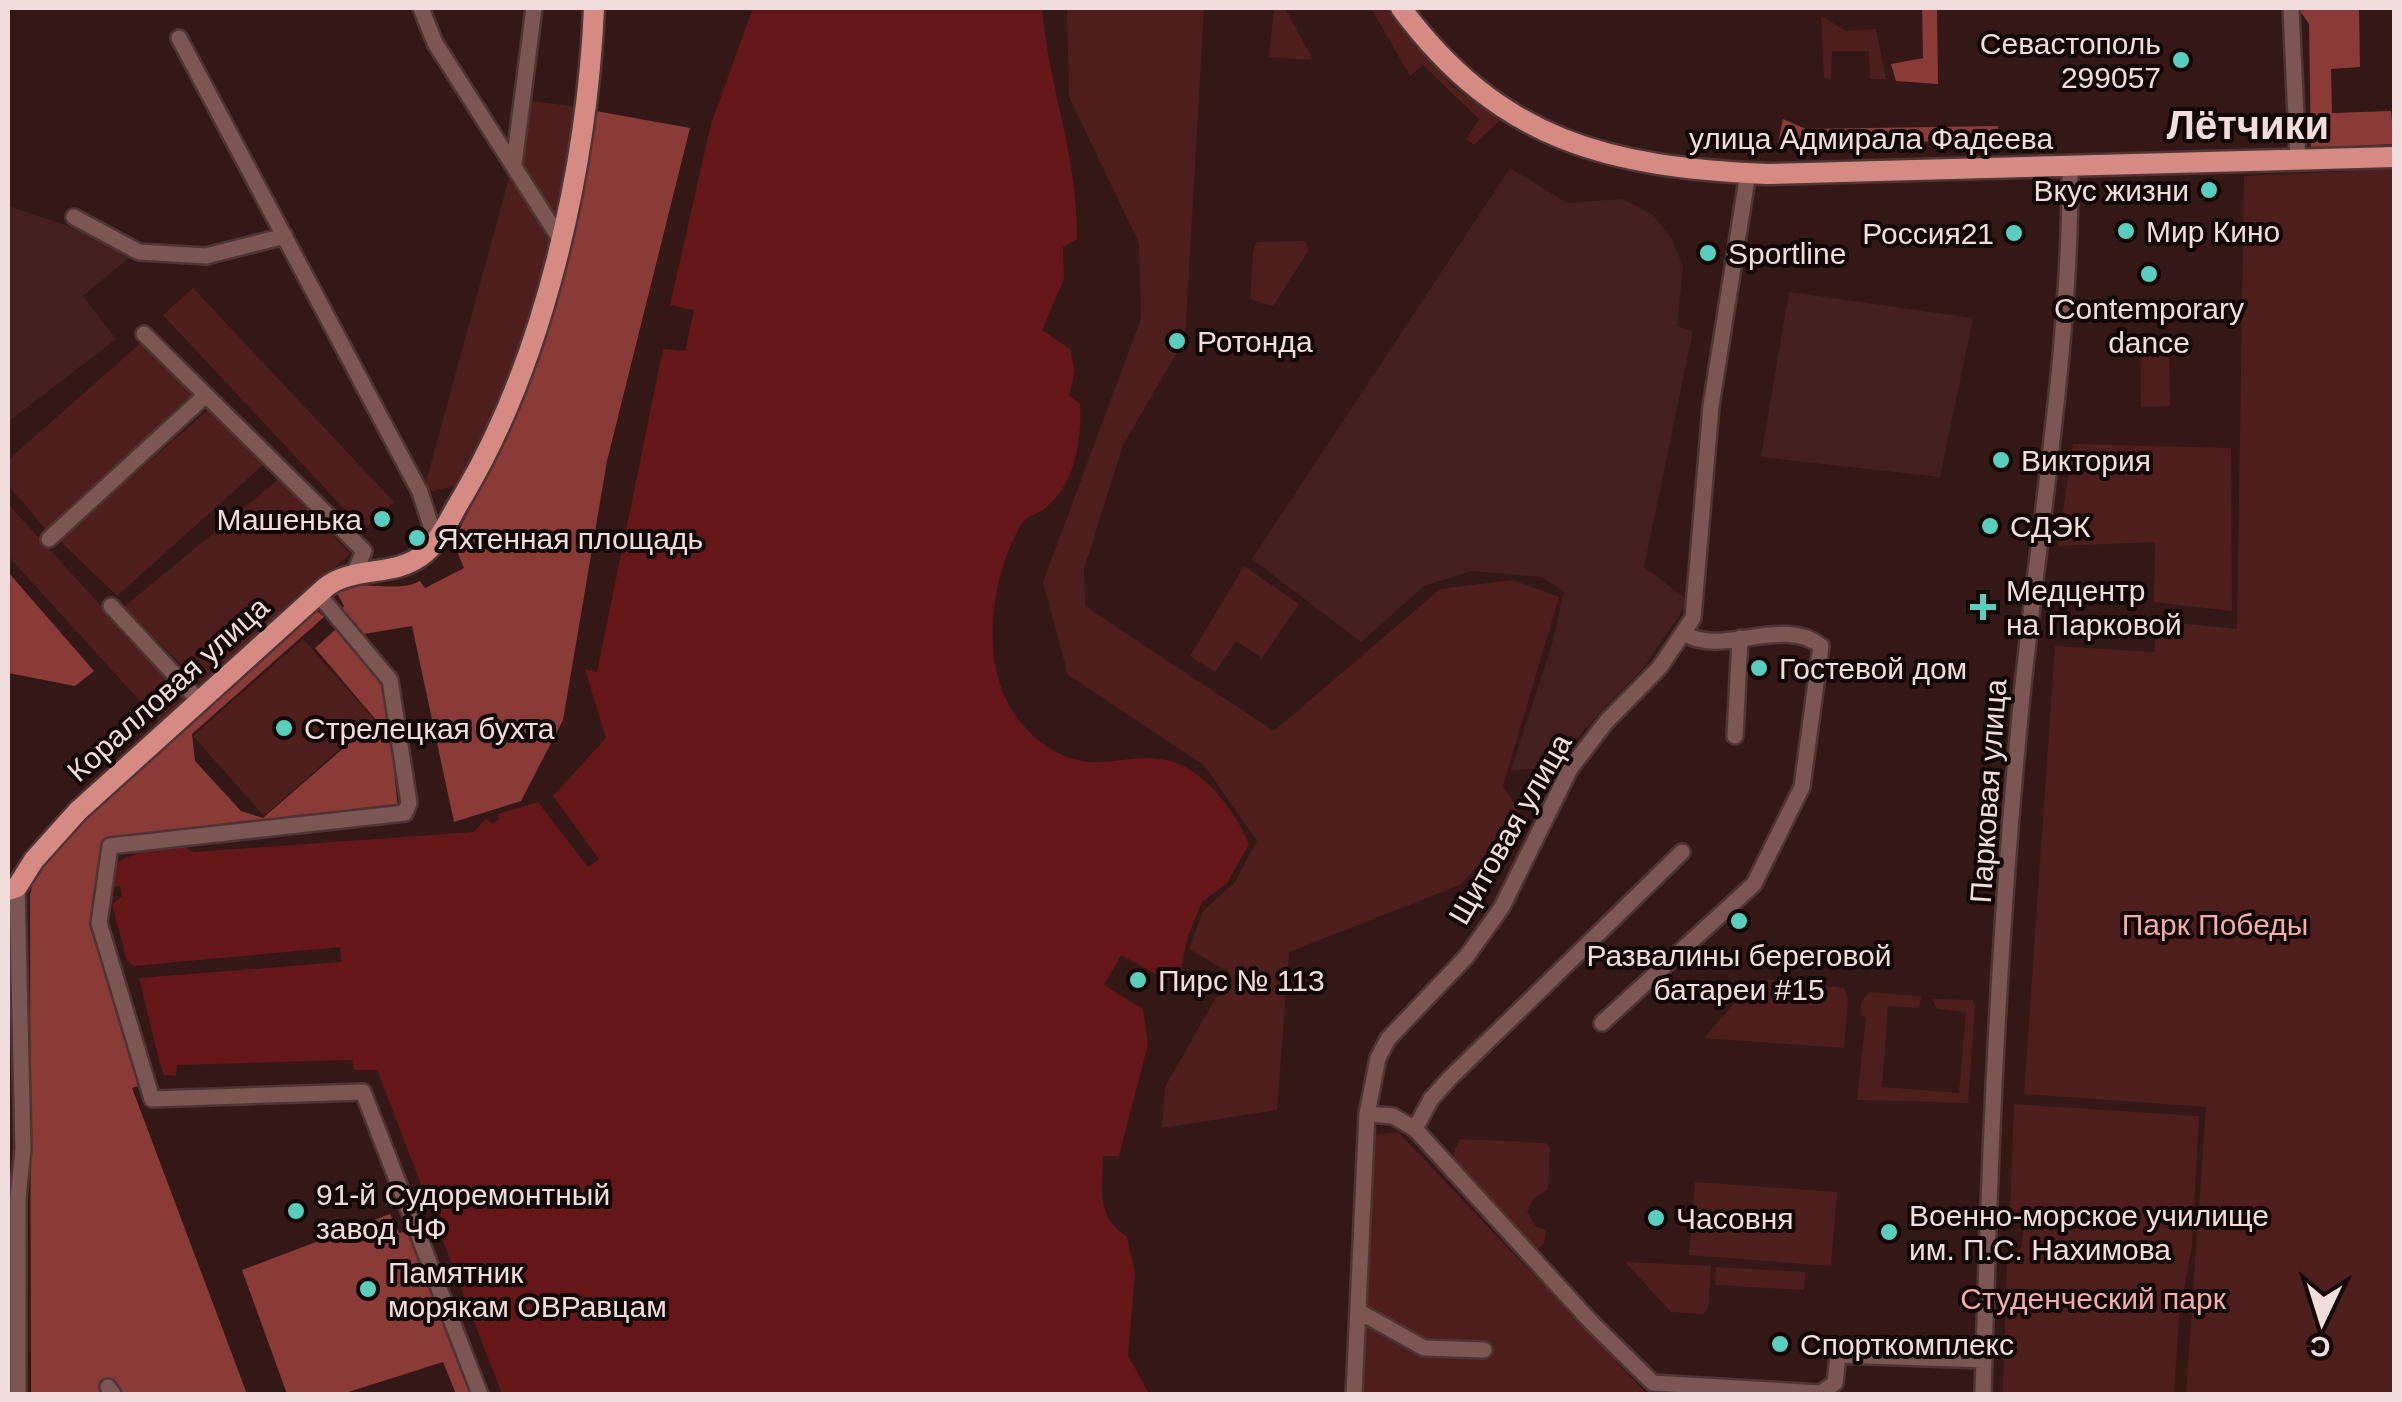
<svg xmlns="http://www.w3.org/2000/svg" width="2402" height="1402" viewBox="0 0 2402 1402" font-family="Arial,sans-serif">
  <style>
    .built { fill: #43201e }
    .green { fill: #4d1e1c }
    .forest { fill: #8a3a37 }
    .water { fill: #641618 }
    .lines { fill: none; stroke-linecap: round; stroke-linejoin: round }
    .minor-casing { stroke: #4e3432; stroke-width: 20 }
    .major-casing { stroke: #4e3432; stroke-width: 25 }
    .minor { stroke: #7b5653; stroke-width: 15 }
    .major { stroke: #d68a84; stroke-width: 20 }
    .poi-dot { fill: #59cebf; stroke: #130706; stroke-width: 4 }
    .labels { text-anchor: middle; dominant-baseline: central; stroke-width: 8; stroke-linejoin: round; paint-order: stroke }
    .poi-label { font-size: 30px; fill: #f1dddb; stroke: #130706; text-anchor: start }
    .street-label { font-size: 30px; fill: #f1dddb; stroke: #130706 }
    .park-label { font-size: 30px; fill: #f4ada7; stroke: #130706 }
    .district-label { font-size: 40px; font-weight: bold; fill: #f1dddb; stroke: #130706 }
  </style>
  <rect width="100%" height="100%" fill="#341816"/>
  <path class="built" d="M1510 168 1567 203 1623 199 1653 215 1672 239 1683 266 1677 326 1693 331 1644 567 1689 601 1643 668 1548 768 1511 770 1552 644 1564 591 1541 577 1472 571 1424 586 1361 642 1252 559Z
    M8 206 92 234 130 257 83 296 116 339 8 422Z
    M1789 292 1973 318 1940 477 1761 457Z"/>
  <path class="green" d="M1067 8H1204L1185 339 1123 445 1084 569 1085 606 1274 731 1440 589 1512 580 1559 597 1503 786 1524 819 1460 885 1289 952 1277 1110 1162 1128 1165 1087 1230 973 1189 949 1203 911 1235 882 1257 841 1204 765 1068 675 1043 582 1141 319 1139 243 1069 97Z
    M1274 8H1285L1313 60 1269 57Z
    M1371 8H1388L1452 86 1500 120 1474 145 1466 139 1479 119 1423 65 1410 76Z
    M1821 16 1846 31 1876 29 1886 79H1870L1869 51H1832L1831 79 1824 78Z
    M530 101 580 107 552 243 503 414 459 485 423 493Z
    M2394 169V1394H2186L2206 1107 2024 1094 2055 646 2154 652 2157 621 2237 629 2244 176Z
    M1305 241 1309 250 1273 306 1250 299 1253 251 1257 242Z
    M193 288 394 502 364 530 163 315Z
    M2140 338H2169L2170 406 2141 407Z
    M143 341 198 397 49 533 8 485V460Z
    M208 410 263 465 117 596 59 540Z
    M2073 444 2231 448 2232 611 2154 602 2155 542 2058 546Z
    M280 478 350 554 201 684 124 607Z
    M8 504 185 698 159 722 8 556Z
    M1244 566 1299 604 1262 658 1236 641 1215 672 1190 656Z
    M303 639 374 719 264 816 193 736Z
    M1761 979 1844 988 1848 1000 1844 1048 1704 1038 1749 986Z
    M1869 992 1921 996 1919 1008 1888 1006 1882 1087 1959 1093 1966 1012 1937 1009 1932 999 1972 1000 1975 1006 1968 1103 1857 1100 1866 1017 1860 1016 1861 1002Z
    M2014 1104 2199 1116 2192 1245 2179 1317 2174 1394H2003L2007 1256 2021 1249 2024 1225 2010 1212Z
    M1398 1132 1647 1394H1360L1373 1135Z
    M1460 1139 1545 1143 1550 1147 1548 1190 1535 1197 1527 1211 1535 1226 1546 1230 1544 1244 1538 1249 1529 1246 1457 1163 1453 1153Z
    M1695 1182 1837 1192 1831 1266 1689 1255Z
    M1625 1262 1711 1266 1708 1309 1703 1314 1671 1312Z
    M1716 1267 1805 1272 1804 1290 1715 1285Z"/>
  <path class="forest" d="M1922 8H1978L1937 10 1938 84 1896 81 1891 64 1923 58Z
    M2298 8H2359L2360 67 2331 69 2332 113 2391 111 2394 144 2311 148 2309 24Z
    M596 111 690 128 607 461 563 720 521 801 454 822 412 626 358 635 339 612 344 606 337 593C361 576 394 595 420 581L425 588 464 568 455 547 461 526 512 426 577 210Z
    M1783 119 1806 129 1998 126 1999 141 1778 143Z
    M8 572 94 671 75 686 8 673Z
    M313 607 324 617 192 734 195 761 241 811 263 818 376 720 315 648 336 629 386 688 398 809 103 852 101 911 152 1082 132 1088 247 1394H31L30 895 36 866 78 818Z
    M390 1214 399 1233 414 1230 474 1394H456L443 1362 342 1394H287L242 1270Z"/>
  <path class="water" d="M753 8H1042C1049 88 1078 156 1077 239L1063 247 1064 279 1042 330 1070 349 1075 371 1069 395 1080 404C1082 440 1075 486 1044 509 1036 516 1028 513 1021 525 993 572 981 651 1007 701 1025 737 1063 766 1105 762 1127 760 1151 754 1173 762 1207 773 1235 811 1249 844L1227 883 1202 902 1188 936 1180 973 1167 980 1121 955 1104 985 1143 1009 1148 1044 1119 1156H1103C1102 1191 1096 1216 1127 1237L1135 1273 1128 1355 1149 1394H502L377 1070H354L352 1060 177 1065 176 1076 164 1075 160 1064 139 978 341 962 340 947 134 966 127 961 112 904 122 896 120 886 113 887 118 862C144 850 168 836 194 852L474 832 486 818 492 824 500 819 497 814 538 802 588 867 599 859 553 796 606 738 585 669 597 672 663 349 685 351 694 310 670 305 711 124Z"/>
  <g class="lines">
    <g class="minor-casing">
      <path id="minor" d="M421 8 435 43 560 239
        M2291 8 2298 161
        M179 38 420 492 436 541
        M514 164 534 8
        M74 217 139 252 206 256 285 236
        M144 334 364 551 354 574
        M49 539 206 395
        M318 594 390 680 409 803 405 813 110 846 99 923 152 1099 363 1092 480 1394
        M111 606 199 701
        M1735 736 1740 638
        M17 887 23 1149 18 1198V1394
        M1602 1023 1754 884 1802 787 1821 646C1782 615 1723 658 1683 633
        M1367 1114 1393 1116 1415 1129 1592 1323 1653 1383 1821 1393 1835 1383 1838 1355 1984 1360
        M1415 1129 1431 1099 1450 1078 1682 852
        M1358 1311 1424 1348 1484 1350
        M108 1387 113 1394
        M1354 1394 1367 1114 1378 1058 1388 1039 1467 956 1502 907 1570 769 1606 722 1660 667 1693 618 1711 406 1748 173
        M1983 1394C1989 1168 1998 942 2020 716 2037 534 2071 352 2070 168"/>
    </g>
    <g class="major-casing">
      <path id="major" d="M1401 8C1500 141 1608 167 1768 174L2394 157
        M8 890 17 887 34 860 78 811 326 587C355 565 396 578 425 553 442 538 451 515 463 496 545 358 587 167 594 8"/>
    </g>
    <use href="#minor" class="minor"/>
    <use href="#major" class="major"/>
  </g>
  <g class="poi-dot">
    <circle cx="2181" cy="60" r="10"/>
    <circle cx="2209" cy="190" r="10"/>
    <circle cx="2126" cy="231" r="10"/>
    <circle cx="2014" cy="233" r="10"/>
    <circle cx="1708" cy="253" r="10"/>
    <circle cx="2149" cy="274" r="10"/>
    <circle cx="1177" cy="341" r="10"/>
    <circle cx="2001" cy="460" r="10"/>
    <circle cx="382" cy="519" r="10"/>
    <circle cx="1990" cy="526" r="10"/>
    <circle cx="417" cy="538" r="10"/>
    <path d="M1978 592h10v10h10v10h-10v10h-10v-10h-10v-10h10z"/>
    <circle cx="1759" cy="668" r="10"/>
    <circle cx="284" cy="728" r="10"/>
    <circle cx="1739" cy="921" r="10"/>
    <circle cx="1138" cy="980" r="10"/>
    <circle cx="296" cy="1211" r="10"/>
    <circle cx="1656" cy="1218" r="10"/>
    <circle cx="1889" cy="1232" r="10"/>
    <circle cx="368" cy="1289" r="10"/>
    <circle cx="1780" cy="1344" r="10"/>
  </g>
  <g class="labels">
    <g class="poi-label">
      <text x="2161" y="43" text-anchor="end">Севастополь<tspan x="2161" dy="34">299057</tspan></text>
      <text x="2189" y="190" text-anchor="end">Вкус жизни</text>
      <text x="2146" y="231">Мир Кино</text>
      <text x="1994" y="233" text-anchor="end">Россия21</text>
      <text x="1728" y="253">Sportline</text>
      <text x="2149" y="308" text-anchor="middle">Contemporary<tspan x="2149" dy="34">dance</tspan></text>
      <text x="1197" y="341">Ротонда</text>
      <text x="2021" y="460">Виктория</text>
      <text x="362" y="519" text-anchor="end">Машенька</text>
      <text x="2010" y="526">СДЭК</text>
      <text x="437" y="538">Яхтенная площадь</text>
      <text x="2006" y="590">Медцентр<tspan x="2006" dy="34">на Парковой</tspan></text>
      <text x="1779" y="668">Гостевой дом</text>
      <text x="304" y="728">Стрелецкая бухта</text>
      <text x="1739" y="955" text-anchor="middle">Развалины береговой<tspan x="1739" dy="34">батареи #15</tspan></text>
      <text x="1158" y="980">Пирс № 113</text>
      <text x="316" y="1194">91-й Судоремонтный<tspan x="316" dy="34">завод ЧФ</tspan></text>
      <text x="1909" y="1215">Военно-морское училище<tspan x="1909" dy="34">им. П.С. Нахимова</tspan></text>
      <text x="1676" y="1218">Часовня</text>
      <text x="388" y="1272">Памятник<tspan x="388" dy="34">морякам ОВРавцам</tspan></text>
      <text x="1800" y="1344">Спорткомплекс</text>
    </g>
    <g class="street-label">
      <text x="1871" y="138">улица Адмирала Фадеева</text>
      <text transform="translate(168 689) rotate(-42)">Коралловая улица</text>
      <text transform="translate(1988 791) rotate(-86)">Парковая улица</text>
      <text transform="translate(1510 829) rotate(-60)">Щитовая улица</text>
    </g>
    <g class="park-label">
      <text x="2215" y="924">Парк Победы</text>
      <text x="2093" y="1298">Студенческий парк</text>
    </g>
    <g class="district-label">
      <text x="2248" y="125">Лётчики</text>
    </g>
  </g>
  <rect width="2402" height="1402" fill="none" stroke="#f1dddb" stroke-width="20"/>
  <g transform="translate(2322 1322) rotate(184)" stroke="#130706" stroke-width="8" paint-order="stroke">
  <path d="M0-8L18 38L0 25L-18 38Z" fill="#f1dddb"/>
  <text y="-15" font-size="28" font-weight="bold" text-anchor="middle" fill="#f1dddb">С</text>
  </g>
</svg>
